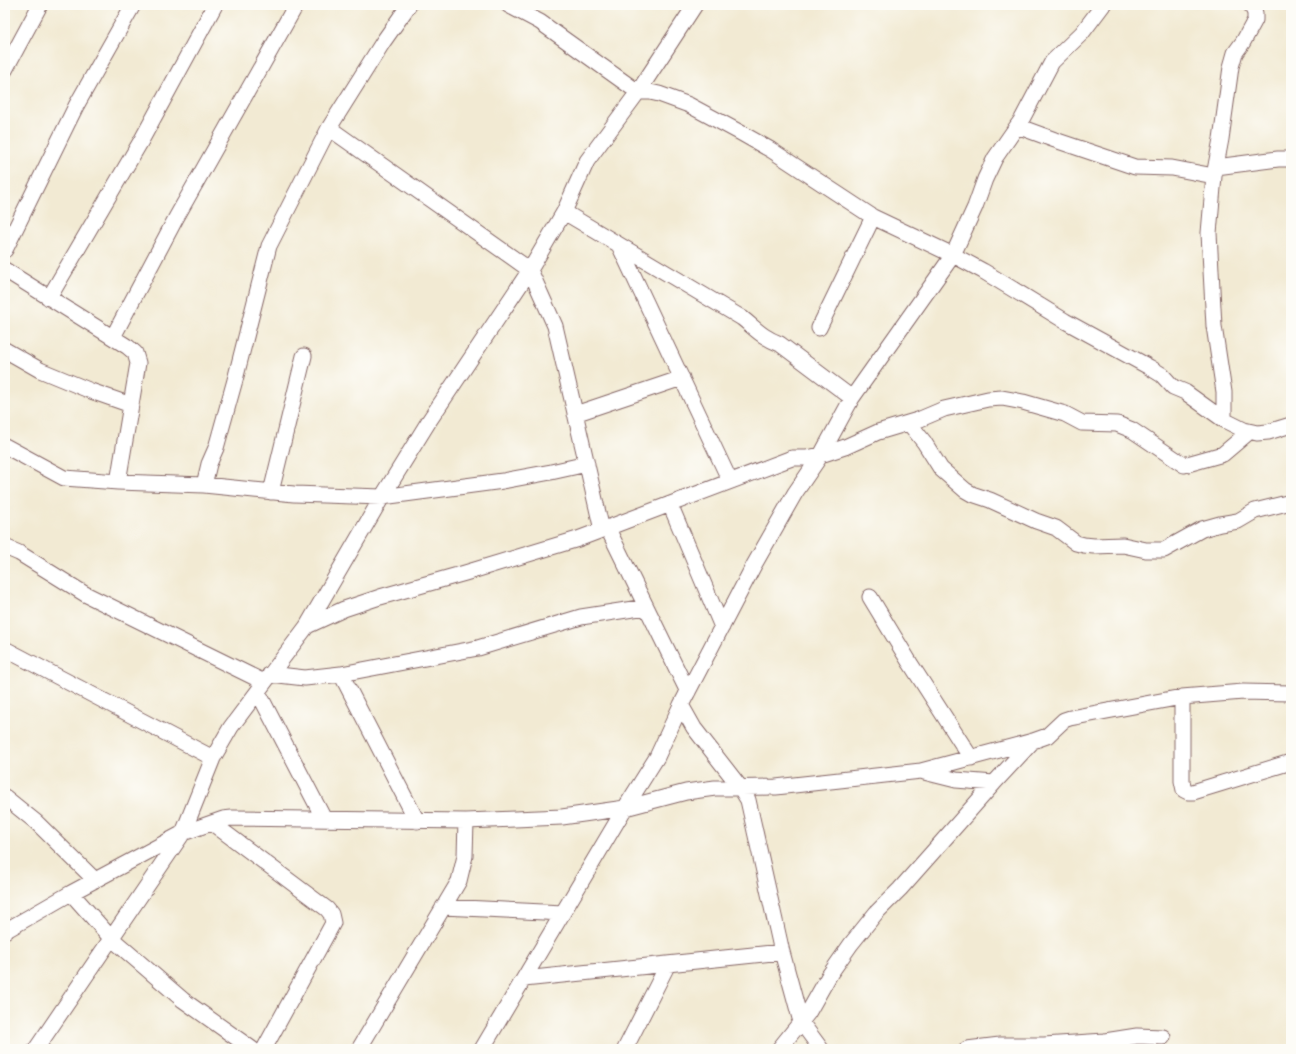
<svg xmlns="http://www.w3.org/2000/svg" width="1296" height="1054" viewBox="0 0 1296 1054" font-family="Vollkorn,serif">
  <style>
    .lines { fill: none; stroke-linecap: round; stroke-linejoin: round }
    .minor-casing { stroke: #856666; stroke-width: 17 }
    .minor { stroke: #fff; stroke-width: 15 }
  </style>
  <rect width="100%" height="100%" fill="#fdfcf7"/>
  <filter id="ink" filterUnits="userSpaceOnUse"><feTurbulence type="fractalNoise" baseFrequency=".025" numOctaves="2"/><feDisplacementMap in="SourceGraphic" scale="8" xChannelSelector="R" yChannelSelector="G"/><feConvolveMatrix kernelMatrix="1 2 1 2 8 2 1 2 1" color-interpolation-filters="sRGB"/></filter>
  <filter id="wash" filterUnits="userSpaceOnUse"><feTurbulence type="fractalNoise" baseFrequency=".012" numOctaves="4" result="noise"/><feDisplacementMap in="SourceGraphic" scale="16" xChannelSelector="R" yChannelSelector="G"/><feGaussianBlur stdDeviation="0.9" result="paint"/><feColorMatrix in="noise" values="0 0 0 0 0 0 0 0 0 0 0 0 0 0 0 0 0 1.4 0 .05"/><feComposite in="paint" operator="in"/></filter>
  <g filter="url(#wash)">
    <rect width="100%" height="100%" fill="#f2ead3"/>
  </g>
  <g filter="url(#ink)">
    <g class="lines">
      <g class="minor-casing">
        <path id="minor" d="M508 5 540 22 638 92H650L659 94 689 105 741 133 771 150 873 217 953 255 983 271 1065 321 1149 367 1162 375 1173 387 1185 392 1224 420 1244 430 1257 433 1268 432 1291 425
          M5 70 40 5
          M1017 126 1055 140 1135 167 1172 168 1214 176
          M329 128 530 270 555 326 602 530
          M1216 167 1278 159H1291
          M564 212 742 318C757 330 762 337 780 344L852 398
          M619 245 730 481
          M5 250 76 106 133 5
          M5 270 128 347 135 353 138 363 118 482
          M49 298 141 141 215 5
          M819 328 873 217
          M113 337 176 218 296 5
          M5 350 40 370 91 391 131 405
          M575 414 682 378
          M1224 420V392L1214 326 1209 233 1214 176 1221 139 1231 67 1235 53 1243 42 1255 20V13L1251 5
          M909 423 924 442 941 469 965 490 972 494 990 500 1036 521 1056 528 1076 543 1084 545 1094 546 1123 545 1146 550H1164L1202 529 1220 524 1238 521 1255 511 1291 502
          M5 446 64 478 118 482 204 485 294 494 382 497 503 481 551 472 587 464
          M204 485 209 464 216 448 235 380 269 246 329 128 383 42 409 5
          M271 492 304 356
          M670 504 722 627
          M607 527 688 692
          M5 547 19 553 85 594 264 682
          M870 597 910 663 971 758
          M307 626 344 609 380 597 465 573 578 539 792 458H806L821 455 845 447 878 432 918 420 944 409 988 399 1002 398 1023 402 1065 414 1082 423 1117 424 1132 430 1184 465 1223 454 1249 432
          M5 649 213 758
          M270 674 305 678 341 674 478 648 581 617 646 607
          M341 674 417 821
          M258 692 324 819
          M1182 697V781L1184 790 1188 792H1193L1291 762
          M681 705 694 728 740 787 748 800 782 952 801 1022 821 1049
          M924 772 956 780 994 783
          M5 797 36 822 95 880
          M212 823 327 909 331 914 333 923 264 1049
          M71 893 111 938 183 1000 252 1049
          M443 907 563 913
          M5 931 71 893 183 833 223 819 232 818 466 821 562 817 625 808 686 792 715 788 776 787 921 771 1033 741 1047 736 1064 720 1070 718 1182 697 1243 692 1291 693
          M524 979 782 952
          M36 1049 183 833 213 758 231 727 307 626 382 497 429 421 530 270 564 212 587 161 638 92 695 5
          M359 1049 459 881 465 856 466 821
          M482 1049 625 808 657 757 681 705 754 565 795 493 821 455 852 398 953 255 975 207 985 179 995 158 1022 119 1052 62 1082 33 1103 5
          M625 1049 668 964
          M779 1049 808 1013 830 974 851 944 876 913 900 889 994 783 1033 741
          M967 1049 1000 1045H1044L1105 1041 1137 1036 1163 1037"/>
      </g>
      <use href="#minor" class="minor"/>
    </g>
  </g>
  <rect width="1296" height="1054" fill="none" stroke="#fdfcf7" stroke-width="20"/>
</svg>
